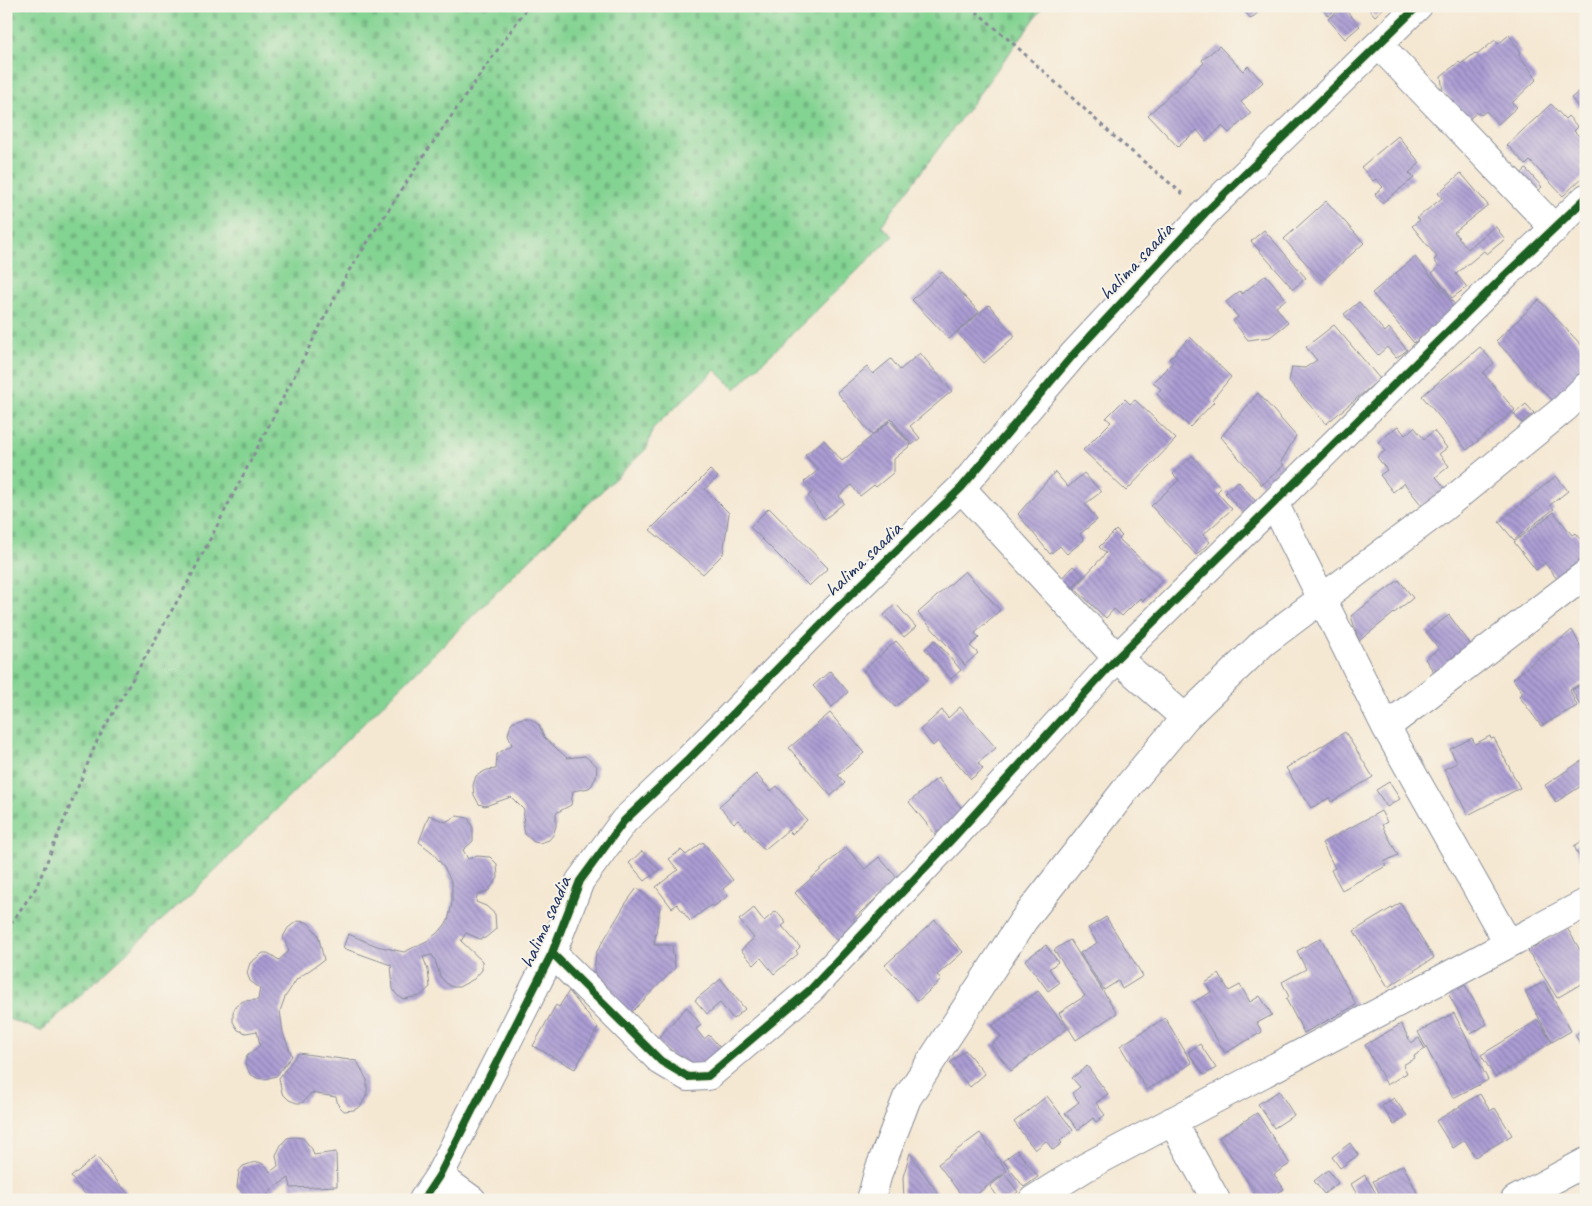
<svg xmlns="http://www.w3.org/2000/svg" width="1592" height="1206" viewBox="0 0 1592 1206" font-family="Caveat,sans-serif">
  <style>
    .cemetery { fill: url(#cemetery-stones); stroke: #4f8178 }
    .building { fill: url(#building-back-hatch) }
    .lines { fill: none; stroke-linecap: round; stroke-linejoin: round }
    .street-casing { stroke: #888c98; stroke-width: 30 }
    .path { stroke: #888c98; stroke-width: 3; stroke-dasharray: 4 4; stroke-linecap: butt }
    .street { stroke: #fff; stroke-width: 28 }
    .cycleway-casing { stroke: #f7f3e8; stroke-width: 11 }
    .cycleway { stroke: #1b5e20; stroke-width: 8 }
    .labels { text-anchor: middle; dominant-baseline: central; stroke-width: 4; stroke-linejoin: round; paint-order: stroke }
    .street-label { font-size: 21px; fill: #1b2f5e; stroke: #f7f3e8 }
  </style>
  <defs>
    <pattern id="cemetery-stones" width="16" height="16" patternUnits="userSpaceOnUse" patternTransform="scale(1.25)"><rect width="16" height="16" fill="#83d392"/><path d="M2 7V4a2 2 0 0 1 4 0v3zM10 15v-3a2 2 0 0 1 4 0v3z" fill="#71b580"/></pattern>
    <pattern id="building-back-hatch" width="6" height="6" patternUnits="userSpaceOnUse" patternTransform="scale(1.25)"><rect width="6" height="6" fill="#ab9cd3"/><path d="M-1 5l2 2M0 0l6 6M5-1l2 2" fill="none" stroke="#8a80ae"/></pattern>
  </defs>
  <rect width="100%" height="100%" fill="#f7f3e8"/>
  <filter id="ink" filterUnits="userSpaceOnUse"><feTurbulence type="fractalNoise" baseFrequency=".02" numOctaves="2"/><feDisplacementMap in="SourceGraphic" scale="10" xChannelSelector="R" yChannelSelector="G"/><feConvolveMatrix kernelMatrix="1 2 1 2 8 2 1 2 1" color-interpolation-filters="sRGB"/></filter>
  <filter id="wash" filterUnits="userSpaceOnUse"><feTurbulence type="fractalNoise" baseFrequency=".0096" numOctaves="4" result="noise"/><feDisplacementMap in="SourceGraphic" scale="20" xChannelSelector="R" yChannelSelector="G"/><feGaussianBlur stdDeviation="1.12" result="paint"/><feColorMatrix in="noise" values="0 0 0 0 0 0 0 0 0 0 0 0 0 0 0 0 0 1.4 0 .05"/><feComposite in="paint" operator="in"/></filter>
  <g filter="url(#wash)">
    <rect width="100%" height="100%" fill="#f5e8d3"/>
    <path class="cemetery" d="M6 6H1044L881 226 893 236 735 389 715 370 653 428 647 448 521 568 199 886 41 1031 6 1018Z"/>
    <g id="blocks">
      <path class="building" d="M1240 6H1265L1251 19Z
        M1320 6H1340L1328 16Z
        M1366 6H1386L1375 16Z
        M1343 7 1360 26 1345 39 1328 19Z
        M1509 35 1521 52 1518 54 1537 79 1512 103 1517 107 1498 124 1486 111 1481 115 1477 112 1463 125 1446 104 1451 99 1443 92 1441 76 1459 62 1461 64 1475 53 1477 55 1495 40 1498 44Z
        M1219 46 1243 71 1248 66 1263 82 1241 102 1251 113 1229 133 1222 126 1206 141 1197 130 1178 147 1148 115 1204 63 1202 60Z
        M1580 91 1586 98V101L1578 107 1571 98Z
        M1551 104 1565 119 1568 116 1578 127 1574 131 1586 143V163L1581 168 1586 174 1563 196 1530 161 1526 165 1507 145Z
        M1398 136 1420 163 1409 173 1414 178 1382 203 1375 194 1383 187 1376 179 1373 181 1361 167Z
        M1526 169 1542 187 1529 197 1514 180Z
        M1461 173 1488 205 1454 232 1468 249 1495 226 1505 239 1487 254 1484 251 1456 274 1467 287 1452 298 1432 273 1439 267 1434 260 1437 257 1412 226 1420 220 1417 218 1442 198 1438 193Z
        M1326 201 1364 243 1322 281 1284 239Z
        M1264 230 1306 278 1293 289 1251 241Z
        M1415 257 1457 307 1414 343 1372 293Z
        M942 272 979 312 949 339 912 300Z
        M1266 275 1286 299 1276 307 1288 323 1270 337 1248 340 1233 321 1238 317 1226 302 1240 291 1242 294Z
        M1539 300 1586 350V378L1557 405 1496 341Z
        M1359 302 1385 332 1389 328 1407 350 1396 358 1387 347 1378 355 1344 314Z
        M989 305 1015 336 984 363 957 332Z
        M1334 325 1380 379 1326 424 1289 381 1292 367 1305 368 1317 360 1306 347Z
        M1190 337 1231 377 1212 400 1214 402 1190 427 1157 394 1161 389 1153 382 1173 362 1169 359Z
        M1480 347 1494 363 1483 373 1515 410 1467 450 1422 396Z
        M920 353 952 391 910 426 920 438 912 445 891 419 872 435 837 392 867 367 873 374 891 359 900 370Z
        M1258 393 1296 436 1281 462 1284 465 1262 485 1221 437Z
        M1125 399 1130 404 1135 400 1176 439 1126 491 1083 450 1111 422 1106 418Z
        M1526 404 1534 413 1522 423 1514 414Z
        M890 421 911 445 894 459V472L876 487 874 485 860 496 851 485 839 496 844 503 825 519 808 496 812 492 804 482 818 470 805 455 824 440 842 461Z
        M1398 426 1405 435 1414 427 1424 439 1434 431 1447 448 1439 454 1449 466 1436 477 1446 489 1423 507 1404 483 1393 492 1380 475 1387 470 1377 457 1385 451 1378 442Z
        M1192 456 1221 488 1217 492 1232 509 1203 535 1210 542 1196 555 1151 506 1179 480 1173 474Z
        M710 470 718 477 705 489 729 513 723 554 703 574 650 530Z
        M1055 472 1068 487 1084 473 1101 492 1085 504 1097 520 1080 534 1084 540 1067 554 1060 546 1050 554 1018 514Z
        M1556 476 1568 491 1550 505 1554 509 1514 540 1499 522Z
        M1238 481 1259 505 1246 516 1225 493Z
        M769 508 828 568 809 586 750 527Z
        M1554 512 1572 535 1575 533 1586 546V556L1557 579 1545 563 1536 570 1514 542Z
        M1116 530 1122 536 1119 539 1163 580 1143 601 1140 598 1122 616 1114 609 1106 618 1074 588 1106 553 1099 547Z
        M1073 566 1083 576 1068 593 1057 583Z
        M965 571 1000 610 975 633 979 638 970 646 978 653 965 665 918 613Z
        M1399 580 1413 598 1359 641 1351 616Z
        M896 604 916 627 904 637 884 615Z
        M1449 615 1471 645 1434 672 1425 659 1439 649 1426 632Z
        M1572 630 1586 657V680L1570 690 1577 706 1541 726 1519 696 1523 693 1513 679Z
        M935 640 961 670 951 679 925 649Z
        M896 641 929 678 895 707 863 671Z
        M830 671 848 692 832 707 813 686Z
        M1581 685 1586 695V702L1580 705 1572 690Z
        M960 707 996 748 978 763 983 769 971 779 938 741 933 746 920 730 942 710 948 718Z
        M830 713 864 753 838 775 845 783 831 796 789 748Z
        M523 718H529L539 725 544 737 567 758 585 756 597 766 596 777 592 785 589 788 573 791 571 805 556 813V826L553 835 549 840 540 843 534 842 525 834 523 824 524 810 511 797 485 806 479 804 474 795 473 785 476 776 487 770 496 769 497 754 512 745 508 734 512 722Z
        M1345 732 1373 777 1331 802 1329 798 1311 808 1286 768Z
        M1490 736 1491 739 1494 738 1520 788 1468 815 1444 769 1457 763 1450 749 1472 738 1475 744Z
        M1586 758V783L1556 802 1545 785Z
        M756 774 771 791 777 786 807 820 792 834 788 830 764 850 738 820 734 823 719 806Z
        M938 778 964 811 935 834 909 802Z
        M1389 782 1400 799 1387 807 1376 790Z
        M1381 811 1387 822 1382 825 1398 855 1384 862 1386 866 1342 890 1331 870 1335 868 1322 843Z
        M429 815 445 822 457 816 468 818 473 828V841L463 850 468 859 477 856 490 857 497 864 498 878 488 891 477 895 476 902 486 906 495 914 496 929 485 938 480 939 466 933 461 941 482 961V970L474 979 459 987H452L446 983 440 976 435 960 432 955 423 957 428 970 430 987 420 996 403 999 397 995 393 989 391 965 343 948 348 934 377 946 404 952 427 941 441 930 448 921 452 903V883L444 867 432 852 419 842Z
        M1586 839V859L1582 862 1574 846Z
        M703 842 733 880 723 889 728 896 713 907 711 905 690 921 677 904 672 908 656 887 678 870 669 859 681 850 686 855Z
        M846 847 865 869 879 857 898 879 853 919 858 924 838 942 795 893Z
        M642 851 659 870 645 881 629 863Z
        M637 888 660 907 654 945H672L675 968 629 1015 601 986 594 971 596 953 626 903Z
        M1400 903 1434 958 1388 987 1354 931Z
        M754 908 764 921 776 911 786 923 782 926 800 947 796 951 798 954 774 974 761 958 754 965 741 950 754 938 739 920Z
        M1106 917 1143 976 1122 989 1118 981 1104 990 1080 953 1097 943 1088 928Z
        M935 920 963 952 937 975 941 980 918 1001 885 965Z
        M297 921 307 922 313 928 318 935 324 960 297 979 285 997 280 1011 283 1033 292 1056 276 1076 265 1079 257 1078 250 1074 245 1063 247 1056 260 1045 257 1031 246 1033 238 1030 233 1022V1012L236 1006 243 1001 258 1000 260 988 250 981 247 973 250 963 263 953H268L279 960 289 951 283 937 288 928Z
        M1567 928 1586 960V981L1557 998 1528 951Z
        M1321 938 1356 1005 1304 1033 1286 999 1289 997 1282 982 1306 969 1297 951Z
        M1070 940 1117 1013 1076 1040 1059 1013 1085 996 1054 950Z
        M1046 945 1058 962 1049 969 1059 983 1048 991 1025 960Z
        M1219 974 1229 991 1240 985 1250 1002 1260 996 1272 1015 1257 1023 1262 1032 1225 1053 1194 1002 1211 992 1205 983Z
        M721 979 745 1009 733 1019 720 1003 707 1014 695 1000Z
        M1544 982 1571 1031 1552 1042 1525 992Z
        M1465 985 1487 1024 1471 1034 1449 995Z
        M569 991 598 1028 575 1069 533 1046 556 1005 559 1007Z
        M1038 991 1067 1029 1011 1071 991 1045 1001 1037 992 1026Z
        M687 1007 701 1025 696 1029 704 1039 709 1035 723 1051 702 1068 684 1069 656 1040Z
        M1454 1013 1488 1080 1453 1098 1418 1032Z
        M1165 1018 1192 1063 1147 1090 1120 1046Z
        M1538 1020 1552 1042 1495 1077 1481 1055Z
        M1401 1024 1411 1043 1419 1038 1425 1049 1414 1056 1415 1058 1403 1065 1407 1073 1387 1085 1365 1045Z
        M1586 1028V1052L1575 1035Z
        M1200 1044 1216 1068 1204 1075 1188 1052Z
        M965 1050 985 1074 970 1087 950 1063Z
        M298 1053 357 1061 367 1080V1094L361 1106 354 1110 344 1111 338 1105 336 1097 311 1093 302 1103H297L289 1100 282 1093 279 1078Z
        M1087 1066 1108 1094 1096 1103 1105 1115 1096 1122 1093 1118 1078 1130 1065 1113 1079 1102 1072 1093 1080 1087 1072 1078Z
        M1279 1091 1294 1115 1274 1128 1258 1104Z
        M1480 1094 1490 1111 1495 1108 1512 1135 1475 1157 1465 1140 1453 1148 1436 1121Z
        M1047 1096 1073 1130 1060 1141 1062 1143 1053 1150 1046 1141 1035 1150 1014 1122Z
        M1394 1098 1407 1116 1394 1125 1382 1106Z
        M1257 1113 1290 1164 1274 1174 1284 1189 1266 1200H1259L1219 1137Z
        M980 1133 1007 1171 969 1200H965L938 1164Z
        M294 1137 303 1138 312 1149 314 1155 336 1152 337 1186 291 1188 289 1178 275 1187 262 1200H246L247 1198 237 1187 239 1171 243 1166 252 1163 259 1162 266 1166 270 1172 278 1166 276 1155 281 1145 287 1138Z
        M1350 1143 1358 1155 1340 1168 1332 1157Z
        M1017 1150 1038 1177 1024 1187 1003 1161Z
        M910 1153 942 1200H904L903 1177Z
        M96 1156 133 1200H90L71 1177Z
        M1403 1165 1421 1200H1383L1373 1181Z
        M1328 1170 1338 1183 1324 1194 1314 1181Z
        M1005 1174 1018 1192 1007 1200H1000L990 1186Z
        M1365 1175 1380 1200H1360L1351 1184Z"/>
    </g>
  </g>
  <g filter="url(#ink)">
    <use href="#blocks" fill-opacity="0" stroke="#888c98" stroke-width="1"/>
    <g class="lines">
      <g class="street-casing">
        <path id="street" d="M1379 45 1555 229
          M961 488 1117 658 1185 718
          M1274 503 1386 727 1508 943
          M1386 727 1586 574
          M552 953 661 1061 688 1077 708 1076 811 989 953 838 1117 658 1503 277 1586 198
          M1172 1121 1216 1200
          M439 1176 472 1200
          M423 1200 439 1176 552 953 580 881 624 821 687 761 830 615 961 488 1073 355 1205 213 1418 6
          M871 1200 878 1173 907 1098 1023 921 1130 784 1185 718 1264 642 1445 506 1565 408 1586 387
          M1033 1200 1086 1167 1586 903
          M1515 1200 1586 1162"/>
      </g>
      <path class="path" d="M970 6 1016 46 1119 141 1183 194
        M6 930 36 888 97 741 187 584 348 272 425 154 528 6"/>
      <use href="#street" class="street"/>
      <g class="cycleway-casing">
        <path id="cycleway" d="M552 953 661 1061 688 1077 708 1076 811 989 953 838 1117 658 1503 277 1586 198
          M423 1200 439 1176 552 953 580 881 624 821 687 761 830 615 961 488 1073 355 1205 213 1418 6"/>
      </g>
      <use href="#cycleway" class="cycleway"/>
    </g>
  </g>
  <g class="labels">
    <g class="street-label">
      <text transform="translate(1136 261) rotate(-47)">halima saadia</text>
      <text transform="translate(863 559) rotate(-44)">halima saadia</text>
      <text transform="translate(545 922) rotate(-66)">halima saadia</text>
    </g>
  </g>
  <rect width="1592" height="1206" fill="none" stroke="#f7f3e8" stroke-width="25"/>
</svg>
